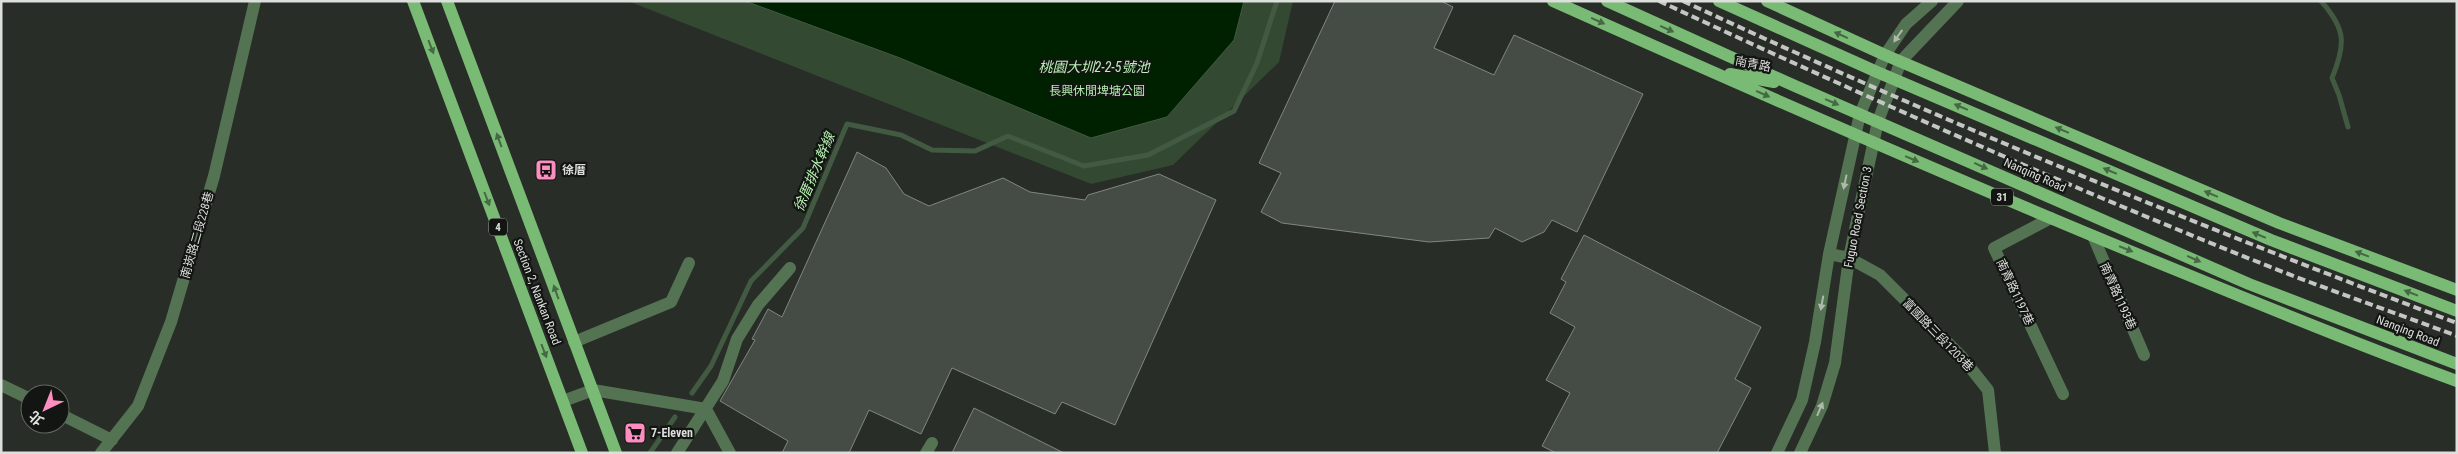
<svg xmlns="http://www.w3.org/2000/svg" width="2458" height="454" viewBox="0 0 2458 454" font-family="'Roboto Condensed','Noto Sans TC',sans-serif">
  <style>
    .green { fill: #334931 }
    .water { fill: #002100; stroke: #425a42 }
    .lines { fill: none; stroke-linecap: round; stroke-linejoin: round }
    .stream { stroke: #425a42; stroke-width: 5 }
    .building { fill: #454b45; stroke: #818780 }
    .minor { stroke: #547352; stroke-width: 12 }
    .major { stroke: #79ba75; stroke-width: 12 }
    .rail { stroke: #c3c6c3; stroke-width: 4; stroke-dasharray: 8 4; stroke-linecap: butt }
    .oneway { fill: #466844 }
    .oneway2 { fill: #acb9ac }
    .labels { text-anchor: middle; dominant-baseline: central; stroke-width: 4.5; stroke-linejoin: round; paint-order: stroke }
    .shield { fill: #131512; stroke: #a0a29f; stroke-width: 1 }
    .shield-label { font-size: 11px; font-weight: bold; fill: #dcdfdc }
    .street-label { font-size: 12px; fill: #dcdfdc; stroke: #131512 }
    .park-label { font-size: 12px; fill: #b0ecab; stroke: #131512 }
    .poi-label { font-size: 12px; font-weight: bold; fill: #dcdfdc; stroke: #131512; text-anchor: start }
    .water-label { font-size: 14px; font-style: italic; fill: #b6f3b1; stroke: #131512 }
  </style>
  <rect width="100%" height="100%" fill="#282d28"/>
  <path class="green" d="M628 1H1293L1279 62 1173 165 1091 184Z"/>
  <path class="water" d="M745 1H1244L1234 40 1167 117 1091 138 900 58Z"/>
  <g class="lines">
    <path class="stream" d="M2321 1C2346 29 2346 44 2332 78L2339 95 2348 127
      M692 393 711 366 751 281 803 228 847 124 901 135 932 150 975 151 1008 136 1084 166 1148 155 1234 111 1257 63 1277 1
      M650 453 675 417"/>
  </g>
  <path class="building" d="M1335 1H1441L1453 7 1434 48 1494 75 1514 35 1643 94 1577 232 1552 220 1544 232 1522 242 1495 228 1489 238 1429 242 1282 223 1261 212 1281 173 1259 163Z
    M857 152 886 168 904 194 929 206 1003 178 1030 192 1085 200 1088 195 1159 174 1216 200 1115 425 1062 402 1055 414 952 368 921 434 869 410 849 453H782L788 441 720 401 755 340 752 339 768 309 782 317Z
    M1584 235 1761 327 1735 379 1751 388 1717 453H1556L1542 446 1570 393 1546 380 1575 327 1550 313 1566 282 1561 279Z
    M974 408 1064 453H952Z"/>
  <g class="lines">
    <path class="minor" d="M2051 218 1994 248 2063 394
      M2093 236 2144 355
      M1829 254 1849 258 1880 275 1961 356 1988 390 1995 453
      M574 342 671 302 689 263
      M1 385 30 399
      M563 401 593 390 706 409 730 453
      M60 414 112 440
      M101 453 138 406 171 322 214 176 255 1
      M677 453 723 381 737 339 758 305 790 268
      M926 453 932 443
      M1777 453 1802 400 1815 342 1829 254 1860 114 1885 55 1906 24 1932 1
      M1800 453 1822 406 1835 363 1849 258 1878 121 1901 61 1958 1"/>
    <path class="major" d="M413 1 582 453
      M447 1 616 453
      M1553 1C1763 95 1974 188 2186 274 2276 311 2366 348 2457 381
      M1607 1 1795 86 2249 284 2457 364
      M1719 1 1877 72 2271 240 2457 311
      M1767 1 1885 55 2279 223 2457 290
      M1730 74 1774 82"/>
    <path class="rail" d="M1659 1C1861 95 2066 186 2273 268 2334 292 2396 313 2457 336
      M1683 1C1936 119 2195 225 2457 323"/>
  </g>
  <defs><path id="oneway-solid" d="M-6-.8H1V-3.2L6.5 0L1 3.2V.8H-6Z" transform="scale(1.25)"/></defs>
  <g class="oneway">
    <use href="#oneway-solid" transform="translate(1598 21) rotate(24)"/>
    <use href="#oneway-solid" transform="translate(1667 29) rotate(24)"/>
    <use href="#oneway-solid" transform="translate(1841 35) rotate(-156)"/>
    <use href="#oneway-solid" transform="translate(431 47) rotate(69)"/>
    <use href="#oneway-solid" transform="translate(1763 94) rotate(24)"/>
    <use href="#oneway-solid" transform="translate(1832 102) rotate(23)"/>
    <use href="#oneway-solid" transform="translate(1961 107) rotate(-157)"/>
    <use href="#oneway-solid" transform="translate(2062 130) rotate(-157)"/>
    <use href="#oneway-solid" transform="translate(499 140) rotate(-110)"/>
    <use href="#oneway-solid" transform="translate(1912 159) rotate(23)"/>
    <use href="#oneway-solid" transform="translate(1981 166) rotate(24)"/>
    <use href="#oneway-solid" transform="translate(2110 171) rotate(-157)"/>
    <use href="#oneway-solid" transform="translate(2211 194) rotate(-157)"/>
    <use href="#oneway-solid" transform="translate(487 199) rotate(69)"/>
    <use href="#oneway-solid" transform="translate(2259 235) rotate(-157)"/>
    <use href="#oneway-solid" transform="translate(2126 249) rotate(22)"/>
    <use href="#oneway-solid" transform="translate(2362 254) rotate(-159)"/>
    <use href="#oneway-solid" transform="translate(2194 259) rotate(24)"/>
    <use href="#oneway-solid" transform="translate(556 292) rotate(-110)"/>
    <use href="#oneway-solid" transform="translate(2411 293) rotate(-159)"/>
    <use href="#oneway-solid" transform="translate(544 351) rotate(69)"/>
  </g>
  <g class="oneway2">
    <use href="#oneway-solid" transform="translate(1898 36) rotate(125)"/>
    <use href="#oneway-solid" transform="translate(1845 182) rotate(102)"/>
    <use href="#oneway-solid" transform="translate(1822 303) rotate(100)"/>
    <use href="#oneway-solid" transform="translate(1820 409) rotate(-67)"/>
  </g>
  <defs>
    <g id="bus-square" transform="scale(1.125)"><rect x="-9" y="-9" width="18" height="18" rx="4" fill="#fd8ec0" stroke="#131512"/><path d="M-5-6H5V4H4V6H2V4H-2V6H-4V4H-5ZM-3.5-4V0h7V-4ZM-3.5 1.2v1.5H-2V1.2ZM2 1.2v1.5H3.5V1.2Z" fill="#111"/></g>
    <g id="supermarket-square" transform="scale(1.125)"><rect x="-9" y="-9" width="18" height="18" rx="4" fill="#fd8ec0" stroke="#131512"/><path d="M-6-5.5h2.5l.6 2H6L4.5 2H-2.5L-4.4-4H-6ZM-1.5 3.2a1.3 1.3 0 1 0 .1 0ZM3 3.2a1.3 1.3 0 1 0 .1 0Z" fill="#111"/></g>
  </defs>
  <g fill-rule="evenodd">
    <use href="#bus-square" x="546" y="170"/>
    <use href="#supermarket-square" x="635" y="433"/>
  </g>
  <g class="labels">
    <g class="shield">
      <rect x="1991" y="188.5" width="22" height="17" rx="4"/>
      <rect x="489" y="218.5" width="18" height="17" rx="4"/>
    </g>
    <g class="shield-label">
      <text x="2002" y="197">31</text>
      <text x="498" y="227">4</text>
    </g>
    <g class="street-label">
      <text transform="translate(1753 64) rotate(11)">南青路</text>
      <text transform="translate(2035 175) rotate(24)">Nanqing Road</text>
      <text transform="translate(1858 217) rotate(-79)">Fuguo Road Section 3</text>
      <text transform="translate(197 235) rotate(-74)">南崁路二段228巷</text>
      <text transform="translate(537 292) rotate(69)">Section 2, Nankan Road</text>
      <text transform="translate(2015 292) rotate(65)">南青路1197巷</text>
      <text transform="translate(2118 296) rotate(66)">南青路1193巷</text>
      <text transform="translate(2408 331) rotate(21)">Nanqing Road</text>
      <text transform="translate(1938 335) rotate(46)">富國路三段1203巷</text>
    </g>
    <g class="park-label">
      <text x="1097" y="91">長興休閒埤塘公園</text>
    </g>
    <g class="poi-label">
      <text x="562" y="170">徐厝</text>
      <text x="651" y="433">7-Eleven</text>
    </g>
    <g class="water-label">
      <text x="1094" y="67">桃園大圳2-2-5號池</text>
      <text transform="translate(814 172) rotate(-67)">徐厝排水幹線</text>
    </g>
  </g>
  <rect width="2458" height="454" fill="none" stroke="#dcdfdc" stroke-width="5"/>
  <g transform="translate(45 409) rotate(223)"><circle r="24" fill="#131512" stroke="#636663"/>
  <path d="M0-4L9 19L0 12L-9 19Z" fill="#fd8ec0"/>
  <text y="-8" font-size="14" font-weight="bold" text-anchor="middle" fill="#dcdfdc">北</text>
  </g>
</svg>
